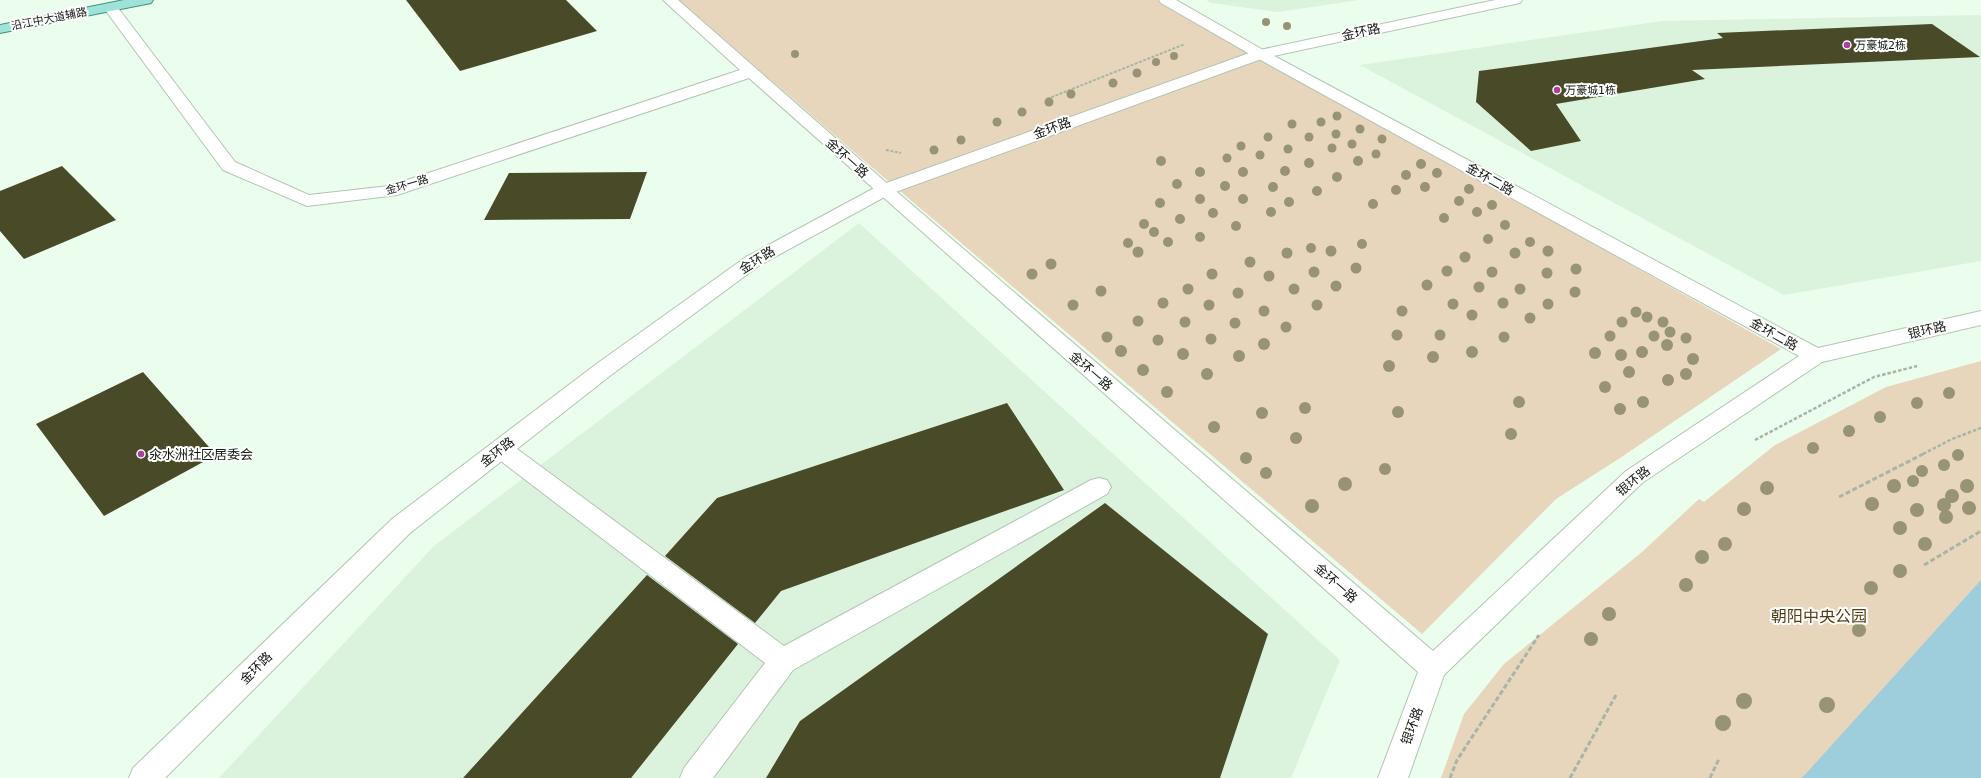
<svg xmlns="http://www.w3.org/2000/svg" width="1981" height="778" viewBox="0 0 1981 778" font-family="'DejaVu Sans','Noto Sans SC',sans-serif">
  <style>
    .built { fill: #dbf3dd }
    .green { fill: #e7d6bc }
    .water { fill: #9ecedb }
    .building { fill: #494b28 }
    .lines { fill: none; stroke-linecap: round; stroke-linejoin: round }
    .pedestrian-casing { stroke: #b2c4b3; stroke-width: 2 }
    .minor-casing { stroke: #b2c4b3; stroke-width: 2 }
    .tertiary-casing { stroke: #b2c4b3; stroke-width: 2 }
    .primary-casing { stroke: #439082; stroke-width: 2 }
    .path-far2 { stroke: #a7b5a7; stroke-width: 2; stroke-dasharray: 3 1.5; stroke-linecap: butt }
    .path-far1 { stroke: #a7b5a7; stroke-width: 2.5; stroke-dasharray: 3.5 2; stroke-linecap: butt }
    .path { stroke: #a7b5a7; stroke-width: 3; stroke-dasharray: 5 2.5; stroke-linecap: butt }
    .pedestrian { fill: #fff; fill-rule: evenodd }
    .minor { fill: #fff; fill-rule: evenodd }
    .tertiary { fill: #fff; fill-rule: evenodd }
    .primary { fill: #9ee3d8; fill-rule: evenodd }
    .tree { fill: #989374 }
    .poi-dot { fill: #ac3f9e; stroke: #fff; stroke-width: 1.5 }
    .labels { text-anchor: middle; dominant-baseline: central; stroke-width: 4; stroke-linejoin: round; paint-order: stroke }
    .far-street-label { font-size: 11px; fill: #131913; stroke: #fff }
    .far-poi-label { font-size: 11px; fill: #131913; stroke: #fff; text-anchor: start }
    .street-label { font-size: 13px; fill: #131913; stroke: #fff }
    .poi-label { font-size: 13px; fill: #131913; stroke: #fff; text-anchor: start }
    .near-park-label { font-size: 16px; fill: #553d12; stroke: #fff }
  </style>
  <rect width="100%" height="100%" fill="#ebfdec"/>
  <path class="built" d="M1206 0H1359L1278 12 1211 3Z
    M1981 15V261L1784 295 1360 65 1662 21Z
    M859 223 1340 660 1291 778H219L434 546Z"/>
  <path class="green" d="M679 0H1159L1781 349 1620 458 1556 499 1422 634 854 152Z
    M1981 361V778H1441L1464 714 1504 664 1642 552 1699 499 1704 502 1775 445 1886 387Z"/>
  <path class="water" d="M1981 580V778H1802Z"/>
  <path class="building" d="M406 0H566L597 31 460 71Z
    M1932 24 1980 57 1692 70 1705 79 1556 104 1581 141 1531 151 1476 102 1479 71 1723 38 1717 33Z
    M62 166 116 220 24 259 0 231V191Z
    M647 172 630 219 484 220 509 173Z
    M143 372 216 455 104 516 36 424Z
    M1007 403 1064 490 781 591 755 623 665 556 717 498Z
    M1105 503 1268 634 1220 778H766L800 721Z
    M647 575 738 644 631 778H463Z"/>
  <g class="lines">
    <g class="pedestrian-casing">
      <path id="pedestrian" d="M501 440 509 443 784 646 1091 480 1099 478 1107 480 1111 487 1107 494 793 670 713 778H680L684 768 765 663 493 455 489 449 493 443Z"/>
    </g>
    <g class="minor-casing">
      <path id="minor" d="M663 0H678L890 186 1433 651 1626 471 1799 356 1255 57 1161 3 1159 0H1176L1265 51 1818 348 1981 311V325L1822 362 1642 483 1444 675 1408 778H1378L1418 672 749 78 397 195 307 206 223 170 103 7 105 4H115L235 162 309 195 389 186 740 70Z"/>
    </g>
    <g class="tertiary-casing">
      <path id="tertiary" d="M1495 0H1522L1520 3 1515 4 1264 58 890 194 760 265 611 375 410 533 165 778H129L133 768 392 519 595 365 746 257 878 186 1255 51Z"/>
    </g>
    <g class="primary-casing">
      <path id="primary" d="M124 0H153L151 3 146 4 0 33V25Z"/>
    </g>
    <path class="path-far2" d="M1047 99 1185 44
      M886 150 901 153"/>
    <path class="path-far1" d="M1755 440 1874 377 1917 366
      M1923 454 1952 439 1981 428"/>
    <path class="path" d="M1839 497 1925 453
      M1924 565 1981 531
      M1450 778 1457 760 1539 635
      M1570 778 1616 695
      M1710 778 1719 759"/>
    <use href="#pedestrian" class="pedestrian"/>
    <use href="#minor" class="minor"/>
    <use href="#tertiary" class="tertiary"/>
    <use href="#primary" class="primary"/>
  </g>
  <g class="tree">
    <circle cx="1266" cy="22" r="4"/>
    <circle cx="1287" cy="26" r="4"/>
    <circle cx="795" cy="54" r="4"/>
    <circle cx="1174" cy="56" r="4"/>
    <circle cx="1156" cy="62" r="4"/>
    <circle cx="1137" cy="73" r="4.5"/>
    <circle cx="1113" cy="83" r="4.5"/>
    <circle cx="1071" cy="94" r="4.5"/>
    <circle cx="1049" cy="102" r="4.5"/>
    <circle cx="1022" cy="112" r="4.5"/>
    <circle cx="1337" cy="116" r="4.5"/>
    <circle cx="997" cy="122" r="4.5"/>
    <circle cx="1321" cy="122" r="4.5"/>
    <circle cx="1292" cy="124" r="4.5"/>
    <circle cx="1360" cy="129" r="4.5"/>
    <circle cx="1336" cy="134" r="4.5"/>
    <circle cx="1268" cy="137" r="4.5"/>
    <circle cx="1309" cy="137" r="4.5"/>
    <circle cx="1382" cy="139" r="4.5"/>
    <circle cx="961" cy="140" r="4.5"/>
    <circle cx="1352" cy="144" r="4.5"/>
    <circle cx="1241" cy="146" r="4.5"/>
    <circle cx="1332" cy="148" r="4.5"/>
    <circle cx="1288" cy="149" r="4.5"/>
    <circle cx="934" cy="150" r="4.5"/>
    <circle cx="1376" cy="154" r="4.5"/>
    <circle cx="1260" cy="155" r="4.5"/>
    <circle cx="1227" cy="158" r="4.5"/>
    <circle cx="1161" cy="161" r="5"/>
    <circle cx="1358" cy="161" r="5"/>
    <circle cx="1309" cy="163" r="5"/>
    <circle cx="1421" cy="164" r="5"/>
    <circle cx="1285" cy="171" r="5"/>
    <circle cx="1200" cy="172" r="5"/>
    <circle cx="1243" cy="172" r="5"/>
    <circle cx="1437" cy="173" r="5"/>
    <circle cx="1406" cy="175" r="5"/>
    <circle cx="1337" cy="177" r="5"/>
    <circle cx="1177" cy="184" r="5"/>
    <circle cx="1225" cy="186" r="5"/>
    <circle cx="1273" cy="187" r="5"/>
    <circle cx="1425" cy="187" r="5"/>
    <circle cx="1469" cy="189" r="5"/>
    <circle cx="1396" cy="190" r="5"/>
    <circle cx="1317" cy="191" r="5"/>
    <circle cx="1200" cy="199" r="5"/>
    <circle cx="1243" cy="199" r="5"/>
    <circle cx="1459" cy="201" r="5"/>
    <circle cx="1289" cy="202" r="5"/>
    <circle cx="1160" cy="203" r="5"/>
    <circle cx="1373" cy="204" r="5"/>
    <circle cx="1492" cy="205" r="5"/>
    <circle cx="1271" cy="212" r="5"/>
    <circle cx="1477" cy="212" r="5"/>
    <circle cx="1213" cy="213" r="5"/>
    <circle cx="1444" cy="218" r="5"/>
    <circle cx="1180" cy="219" r="5"/>
    <circle cx="1144" cy="224" r="5"/>
    <circle cx="1505" cy="225" r="5"/>
    <circle cx="1236" cy="226" r="5"/>
    <circle cx="1154" cy="232" r="5"/>
    <circle cx="1200" cy="237" r="5"/>
    <circle cx="1488" cy="239" r="5"/>
    <circle cx="1168" cy="242" r="5"/>
    <circle cx="1530" cy="242" r="5"/>
    <circle cx="1128" cy="243" r="5"/>
    <circle cx="1362" cy="244" r="5"/>
    <circle cx="1311" cy="248" r="5"/>
    <circle cx="1331" cy="251" r="5.5"/>
    <circle cx="1548" cy="251" r="5.5"/>
    <circle cx="1138" cy="252" r="5.5"/>
    <circle cx="1287" cy="253" r="5.5"/>
    <circle cx="1515" cy="253" r="5.5"/>
    <circle cx="1465" cy="257" r="5.5"/>
    <circle cx="1250" cy="262" r="5.5"/>
    <circle cx="1051" cy="264" r="5.5"/>
    <circle cx="1356" cy="268" r="5.5"/>
    <circle cx="1576" cy="269" r="5.5"/>
    <circle cx="1447" cy="271" r="5.5"/>
    <circle cx="1314" cy="272" r="5.5"/>
    <circle cx="1492" cy="272" r="5.5"/>
    <circle cx="1547" cy="273" r="5.5"/>
    <circle cx="1032" cy="274" r="5.5"/>
    <circle cx="1212" cy="274" r="5.5"/>
    <circle cx="1269" cy="276" r="5.5"/>
    <circle cx="1427" cy="285" r="5.5"/>
    <circle cx="1336" cy="286" r="5.5"/>
    <circle cx="1479" cy="287" r="5.5"/>
    <circle cx="1188" cy="289" r="5.5"/>
    <circle cx="1294" cy="289" r="5.5"/>
    <circle cx="1520" cy="289" r="5.5"/>
    <circle cx="1101" cy="291" r="5.5"/>
    <circle cx="1575" cy="292" r="5.5"/>
    <circle cx="1238" cy="293" r="5.5"/>
    <circle cx="1163" cy="303" r="5.5"/>
    <circle cx="1503" cy="303" r="5.5"/>
    <circle cx="1453" cy="304" r="5.5"/>
    <circle cx="1548" cy="304" r="5.5"/>
    <circle cx="1073" cy="305" r="5.5"/>
    <circle cx="1209" cy="305" r="5.5"/>
    <circle cx="1317" cy="305" r="5.5"/>
    <circle cx="1264" cy="311" r="5.5"/>
    <circle cx="1402" cy="311" r="5.5"/>
    <circle cx="1636" cy="312" r="5.5"/>
    <circle cx="1472" cy="315" r="5.5"/>
    <circle cx="1647" cy="317" r="5.5"/>
    <circle cx="1530" cy="318" r="5.5"/>
    <circle cx="1138" cy="321" r="5.5"/>
    <circle cx="1185" cy="322" r="5.5"/>
    <circle cx="1622" cy="322" r="5.5"/>
    <circle cx="1663" cy="322" r="5.5"/>
    <circle cx="1235" cy="323" r="5.5"/>
    <circle cx="1286" cy="327" r="5.5"/>
    <circle cx="1670" cy="332" r="5.5"/>
    <circle cx="1397" cy="335" r="5.5"/>
    <circle cx="1440" cy="335" r="5.5"/>
    <circle cx="1610" cy="336" r="5.5"/>
    <circle cx="1654" cy="336" r="5.5"/>
    <circle cx="1107" cy="337" r="5.5"/>
    <circle cx="1504" cy="337" r="5.5"/>
    <circle cx="1686" cy="338" r="5.5"/>
    <circle cx="1211" cy="339" r="5.5"/>
    <circle cx="1158" cy="340" r="5.5"/>
    <circle cx="1264" cy="344" r="6"/>
    <circle cx="1667" cy="345" r="6"/>
    <circle cx="1121" cy="351" r="6"/>
    <circle cx="1472" cy="352" r="6"/>
    <circle cx="1642" cy="352" r="6"/>
    <circle cx="1595" cy="353" r="6"/>
    <circle cx="1183" cy="354" r="6"/>
    <circle cx="1621" cy="355" r="6"/>
    <circle cx="1239" cy="356" r="6"/>
    <circle cx="1433" cy="357" r="6"/>
    <circle cx="1693" cy="359" r="6"/>
    <circle cx="1389" cy="366" r="6"/>
    <circle cx="1143" cy="370" r="6"/>
    <circle cx="1629" cy="372" r="6"/>
    <circle cx="1207" cy="374" r="6"/>
    <circle cx="1686" cy="374" r="6"/>
    <circle cx="1668" cy="380" r="6"/>
    <circle cx="1605" cy="387" r="6"/>
    <circle cx="1167" cy="392" r="6"/>
    <circle cx="1949" cy="393" r="6"/>
    <circle cx="1519" cy="402" r="6"/>
    <circle cx="1643" cy="402" r="6"/>
    <circle cx="1917" cy="403" r="6"/>
    <circle cx="1305" cy="408" r="6"/>
    <circle cx="1620" cy="409" r="6"/>
    <circle cx="1398" cy="412" r="6"/>
    <circle cx="1262" cy="413" r="6"/>
    <circle cx="1880" cy="417" r="6"/>
    <circle cx="1214" cy="427" r="6"/>
    <circle cx="1849" cy="431" r="6"/>
    <circle cx="1511" cy="434" r="6"/>
    <circle cx="1296" cy="438" r="6"/>
    <circle cx="1813" cy="448" r="6"/>
    <circle cx="1958" cy="455" r="6"/>
    <circle cx="1246" cy="458" r="6"/>
    <circle cx="1944" cy="465" r="6"/>
    <circle cx="1385" cy="469" r="6"/>
    <circle cx="1922" cy="471" r="6"/>
    <circle cx="1266" cy="473" r="6"/>
    <circle cx="1913" cy="481" r="6"/>
    <circle cx="1345" cy="484" r="7"/>
    <circle cx="1894" cy="486" r="7"/>
    <circle cx="1967" cy="486" r="7"/>
    <circle cx="1767" cy="488" r="7"/>
    <circle cx="1952" cy="496" r="7"/>
    <circle cx="1872" cy="504" r="7"/>
    <circle cx="1944" cy="505" r="7"/>
    <circle cx="1312" cy="506" r="7"/>
    <circle cx="1969" cy="508" r="7"/>
    <circle cx="1744" cy="509" r="7"/>
    <circle cx="1917" cy="510" r="7"/>
    <circle cx="1946" cy="517" r="7"/>
    <circle cx="1900" cy="528" r="7"/>
    <circle cx="1725" cy="544" r="7"/>
    <circle cx="1925" cy="544" r="7"/>
    <circle cx="1702" cy="557" r="7"/>
    <circle cx="1900" cy="571" r="7"/>
    <circle cx="1686" cy="585" r="7"/>
    <circle cx="1871" cy="588" r="7"/>
    <circle cx="1609" cy="614" r="7"/>
    <circle cx="1859" cy="630" r="7"/>
    <circle cx="1591" cy="639" r="7"/>
    <circle cx="1744" cy="701" r="8"/>
    <circle cx="1827" cy="705" r="8"/>
    <circle cx="1723" cy="723" r="8"/>
  </g>
  <g class="poi-dot">
    <circle cx="1847" cy="45" r="4"/>
    <circle cx="1557" cy="90" r="4"/>
    <circle cx="141" cy="454" r="4"/>
  </g>
  <g class="labels">
    <g class="far-street-label">
      <text transform="translate(49 19) rotate(-11)">沿江中大道辅路</text>
      <text transform="translate(407 185) rotate(-16)">金环一路</text>
    </g>
    <g class="far-poi-label">
      <text x="1855" y="45">万豪城2栋</text>
      <text x="1565" y="90">万豪城1栋</text>
    </g>
    <g class="street-label">
      <text transform="translate(1361 32) rotate(-12)">金环路</text>
      <text transform="translate(1052 128) rotate(-20)">金环路</text>
      <text transform="translate(847 158) rotate(42)">金环一路</text>
      <text transform="translate(1490 179) rotate(29)">金环二路</text>
      <text transform="translate(757 260) rotate(-32)">金环路</text>
      <text transform="translate(1927 330) rotate(-13)">银环路</text>
      <text transform="translate(1774 334) rotate(29)">金环二路</text>
      <text transform="translate(1091 371) rotate(41)">金环一路</text>
      <text transform="translate(497 452) rotate(-38)">金环路</text>
      <text transform="translate(1633 481) rotate(-39)">银环路</text>
      <text transform="translate(1336 583) rotate(41)">金环一路</text>
      <text transform="translate(256 668) rotate(-45)">金环路</text>
      <text transform="translate(1412 726) rotate(-70)">银环路</text>
    </g>
    <g class="poi-label">
      <text x="149" y="454">氽水洲社区居委会</text>
    </g>
    <g class="near-park-label">
      <text x="1819" y="616">朝阳中央公园</text>
    </g>
  </g>
</svg>
